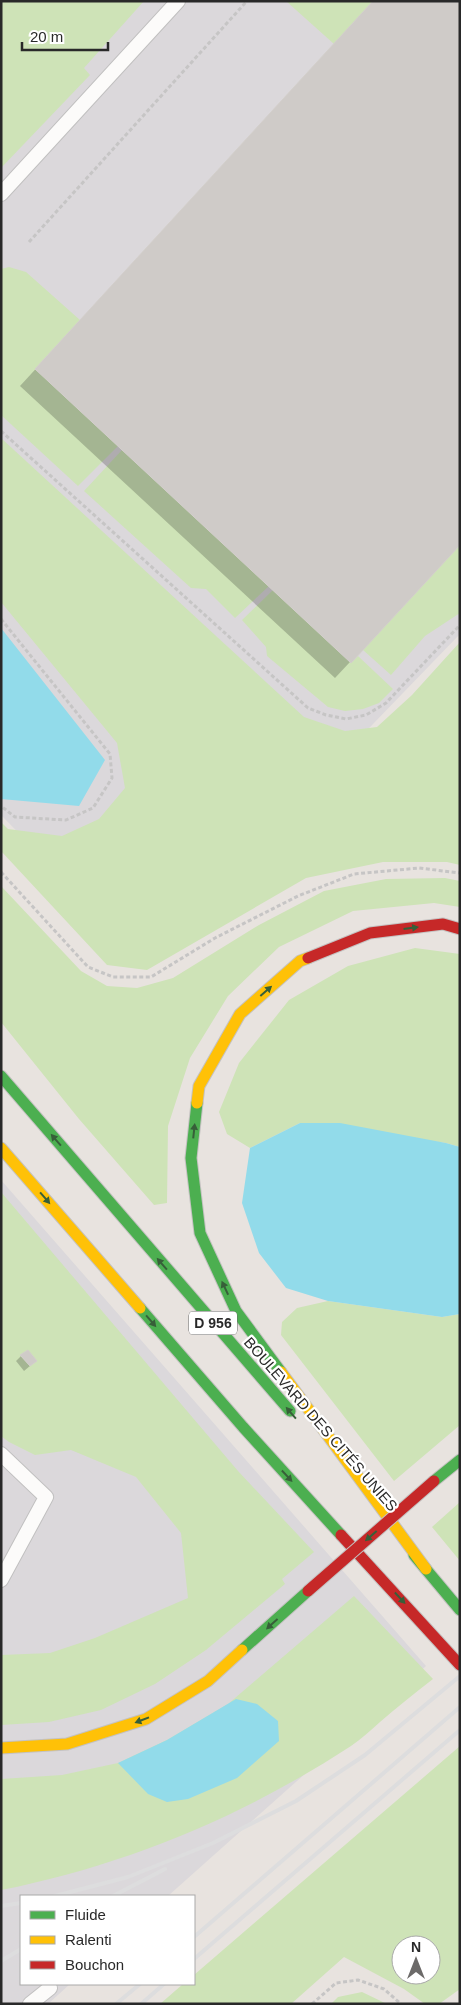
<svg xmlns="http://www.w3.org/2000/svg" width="461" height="2005" viewBox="0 0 461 2005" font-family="Arial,sans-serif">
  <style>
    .industrial { fill: #dbd8db }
    .green { fill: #cee3b7; fill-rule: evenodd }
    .water { fill: #92dbea }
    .shadow { fill: #0003 }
    .building { fill: #cfcbc8; stroke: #d3cfcb }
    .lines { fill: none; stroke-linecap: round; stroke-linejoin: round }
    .lane-casing { stroke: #c1c0c0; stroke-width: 16 }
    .fast-casing { stroke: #c4c2c1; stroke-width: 13 }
    .slow-casing { stroke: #c4c2c1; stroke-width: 13 }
    .jam-casing { stroke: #c4c2c1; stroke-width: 13 }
    .path { stroke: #c6c5c5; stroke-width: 3; stroke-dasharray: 4 2.5; stroke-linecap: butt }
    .lane { stroke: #fcfbfa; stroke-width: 14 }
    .fast { stroke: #4caf50; stroke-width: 11 }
    .slow { stroke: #ffc107; stroke-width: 11 }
    .jam { stroke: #c62828; stroke-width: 11 }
    .rail { stroke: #ddddde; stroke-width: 4 }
    .jam-bridge-casing { stroke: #c4c2c1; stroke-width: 13; stroke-linecap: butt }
    .jam-bridge { stroke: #c62828; stroke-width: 11 }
    .oneway { fill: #375f39 }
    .labels { text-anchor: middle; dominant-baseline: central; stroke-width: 4.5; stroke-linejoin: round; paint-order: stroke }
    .shield { fill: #fff; stroke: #696969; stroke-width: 1 }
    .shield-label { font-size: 14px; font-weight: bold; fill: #292929 }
    .street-label { font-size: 15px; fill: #292929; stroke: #fff }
  </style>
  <rect width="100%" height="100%" fill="#e8e3df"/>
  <path class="industrial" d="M1 1H460V634L144 961 1 815Z
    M1 1180 426 1666 168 1896H21V1984H70L48 2004H1Z"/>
  <path class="green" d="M1 1H144L84 68 90 75 1 168Z
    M286 1H373L334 44Z
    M9 267 26 272 80 320 35 369 118 446 78 486 1 415V269Z
    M1 438 304 717 345 731 377 727 412 695 460 642V865L447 862H383L306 878 147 970 107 965 1 851V822L8 829 62 836 99 819 125 788 117 743 1 602Z
    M122 450 269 586 235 618 206 589 191 588 84 491Z
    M460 545V613L425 636 391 675 363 650Z
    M273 590 351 663 358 656 393 689 379 703 363 709 345 711 328 707 267 656 266 647 242 620Z
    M445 878 460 881V907L434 903 353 911 279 947 228 996 190 1058 168 1126 167 1203 154 1205 79 1119 1 1022V886L81 971 107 986 137 988 173 978 259 925 324 891 386 879Z
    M415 948 460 954V1147L446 1143 300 1123 250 1148 227 1134 219 1112 239 1063 289 1000 348 966Z
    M1 1192 238 1471 314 1552 282 1579 285 1584 206 1650 155 1684 101 1710 49 1722 1 1725V1655L50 1653 95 1638 188 1598 181 1533 136 1477 71 1450 35 1455 9 1442 1 1436Z
    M328 1301 442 1317 460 1314V1425L394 1481 281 1335 282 1322 297 1308Z
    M460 1502V1561L432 1527Z
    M354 1596 433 1679C415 1693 397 1707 380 1722 371 1730 361 1739 351 1746 244 1816 126 1865 1 1890V1779L62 1775 118 1763 167 1740 228 1704Z
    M460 1746V1989L439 2004H425L404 1989 344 1957 291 2004H160L183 1984H194V1975ZM401 1945H431V1975H401Z
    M362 1992 387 2004H331L338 1997Z"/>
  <path class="water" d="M1 628 105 760 79 806 1 799Z
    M300 1123H340L446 1143 460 1147V1314L442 1317 328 1301 286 1288 259 1253 242 1203 250 1148Z
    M236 1699 257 1704 278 1721 279 1741 237 1778 188 1799 167 1802 148 1794 118 1763 167 1740Z"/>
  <path class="shadow" d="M374 1 350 662 335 678 20 386Z
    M21 1356 30 1366 24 1371 16 1361Z"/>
  <path class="building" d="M373 1H460V545L351 663 35 369Z
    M28 1350 37 1361 30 1366 20 1355Z"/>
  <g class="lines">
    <g class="lane-casing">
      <path id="lane" d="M1 194 178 1
        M1 1454 46 1497 1 1580
        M30 2004 50 1988"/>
    </g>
    <g class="fast-casing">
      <path id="fast" d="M1 1076 290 1411
        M197 1103 191 1158 200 1233 236 1311 281 1372
        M140 1308 243 1427 341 1535
        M434 1481 460 1460
        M414 1555 460 1610
        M242 1650 308 1591"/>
    </g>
    <g class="slow-casing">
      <path id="slow" d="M197 1103 199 1086 240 1014 300 961 308 958
        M1 1148 140 1308
        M281 1372 426 1569
        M1 1748 67 1744 146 1719 208 1681 242 1650"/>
    </g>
    <g class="jam-casing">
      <path id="jam" d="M308 958 370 933 443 924 460 929
        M341 1535 460 1665"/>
    </g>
    <path class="path" d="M29 242 247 1
      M1 431 308 708 326 715 346 719 366 715 386 703 460 625
      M1 619 110 754 112 778 93 808 66 820 15 817 1 806
      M1 872 88 967 113 977H151L215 938 298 896 354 874 419 868 460 873
      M312 2004 336 1983 358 1980 384 1989 401 2004"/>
    <use href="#lane" class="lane"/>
    <use href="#fast" class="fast"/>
    <use href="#slow" class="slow"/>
    <use href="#jam" class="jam"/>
    <path class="rail" d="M55 1896 128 1877 213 1843 296 1801 365 1755 460 1676
      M113 1896 165 1869
      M1 1906 21 1903
      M194 1937 460 1707
      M194 1959 460 1730
      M1 1961 21 1949
      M116 2004 140 1984
      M141 2004 164 1984"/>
    <g class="jam-bridge-casing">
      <path id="jam-bridge" d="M308 1591 434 1481"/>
    </g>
    <use href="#jam-bridge" class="jam-bridge"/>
  </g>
  <defs><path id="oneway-solid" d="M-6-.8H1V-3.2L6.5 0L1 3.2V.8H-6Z" transform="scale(1.25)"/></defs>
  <g class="oneway">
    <use href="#oneway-solid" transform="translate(411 928) rotate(-7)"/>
    <use href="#oneway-solid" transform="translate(266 991) rotate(-41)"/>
    <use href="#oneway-solid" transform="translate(194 1131) rotate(-84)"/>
    <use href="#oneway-solid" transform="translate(56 1140) rotate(-131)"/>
    <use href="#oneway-solid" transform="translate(45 1198) rotate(49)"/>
    <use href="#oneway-solid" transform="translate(162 1264) rotate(-131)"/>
    <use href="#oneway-solid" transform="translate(225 1288) rotate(-115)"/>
    <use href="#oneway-solid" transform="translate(151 1321) rotate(49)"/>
    <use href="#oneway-solid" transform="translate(291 1413) rotate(-131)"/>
    <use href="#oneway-solid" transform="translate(287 1476) rotate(47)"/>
    <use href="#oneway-solid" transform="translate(371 1536) rotate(139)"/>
    <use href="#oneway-solid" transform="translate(400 1598) rotate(47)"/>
    <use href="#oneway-solid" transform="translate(272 1624) rotate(138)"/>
    <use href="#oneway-solid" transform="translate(142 1720) rotate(159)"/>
  </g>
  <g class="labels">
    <rect class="shield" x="189" y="1311.5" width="48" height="23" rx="4"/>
    <g class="shield-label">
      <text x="213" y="1323">D 956</text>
    </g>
    <g class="street-label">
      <text transform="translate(321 1424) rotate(49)">BOULEVARD DES CITÉS UNIES</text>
    </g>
  </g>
  <rect width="461" height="2005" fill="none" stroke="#292929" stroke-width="5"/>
  <rect x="20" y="1895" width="175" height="90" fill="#ffffff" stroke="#a9a9a9"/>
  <rect x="30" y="1911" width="25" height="8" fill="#4caf50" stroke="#a9a9a9"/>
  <text x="65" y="1920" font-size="15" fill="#292929">Fluide</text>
  <rect x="30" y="1936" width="25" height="8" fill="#ffc107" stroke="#a9a9a9"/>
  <text x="65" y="1945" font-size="15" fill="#292929">Ralenti</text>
  <rect x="30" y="1961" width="25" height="8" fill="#c62828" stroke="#a9a9a9"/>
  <text x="65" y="1970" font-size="15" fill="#292929">Bouchon</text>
  <g transform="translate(416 1960)"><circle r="24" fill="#ffffff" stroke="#a9a9a9"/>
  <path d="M0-4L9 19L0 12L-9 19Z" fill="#6c6a69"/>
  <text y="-8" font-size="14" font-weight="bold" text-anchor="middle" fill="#292929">N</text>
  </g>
  <path d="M22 42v8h86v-8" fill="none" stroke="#292929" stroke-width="2.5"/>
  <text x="30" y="42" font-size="15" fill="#292929" stroke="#ffffff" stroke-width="4" paint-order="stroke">20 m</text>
</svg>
